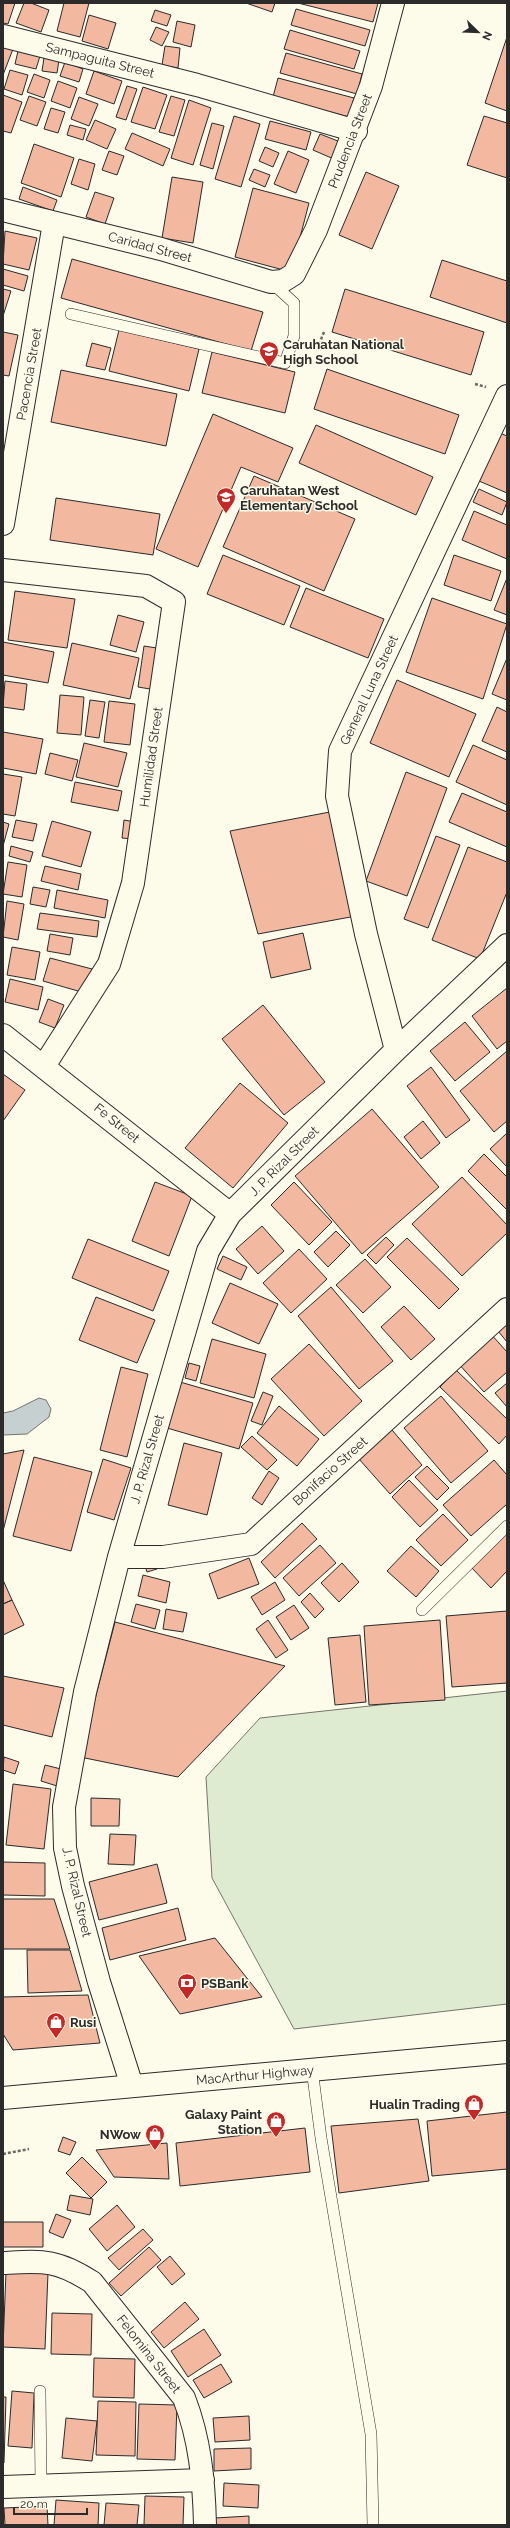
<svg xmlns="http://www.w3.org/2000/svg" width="510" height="2528" viewBox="0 0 510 2528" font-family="Raleway,sans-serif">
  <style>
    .green { fill: #deebd1; stroke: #74746e }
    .water { fill: #c7d0d0; stroke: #74746e }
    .building { fill: #f2b8a0; stroke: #2b2b2b }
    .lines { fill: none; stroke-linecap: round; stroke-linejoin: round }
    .lane-casing { stroke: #2b2b2b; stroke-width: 12 }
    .street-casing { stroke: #2b2b2b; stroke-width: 24 }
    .highway-casing { stroke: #2b2b2b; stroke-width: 24 }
    .path { stroke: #6a6964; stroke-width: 2.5; stroke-dasharray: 3 2; stroke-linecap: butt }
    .lane { stroke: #fdfbea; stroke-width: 11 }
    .street { stroke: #fdfbea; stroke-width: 22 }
    .highway { stroke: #fdfbea; stroke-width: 22 }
    .labels { text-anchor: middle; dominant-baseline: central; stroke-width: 3; stroke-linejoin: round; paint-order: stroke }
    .street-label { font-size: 13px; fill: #2b2b2b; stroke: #fdfbea }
    .poi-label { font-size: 13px; font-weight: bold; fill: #2b2b2b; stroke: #fdfbea; text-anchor: start }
  </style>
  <rect width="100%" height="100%" fill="#fdfbea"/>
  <path class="green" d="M507 1691V2004L294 2029 212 1878 206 1777 260 1718Z"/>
  <path class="water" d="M39 1398 46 1400 51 1409 49 1417 27 1434 3 1435V1413L13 1411Z"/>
  <path class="building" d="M3 3H15L8 24 3 23Z
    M24 3H31L49 10 41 32 16 23Z
    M64 3H89L80 37 57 31Z
    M246 3H275L272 12Z
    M298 3H378L373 22Z
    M296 9 370 30 365 46 291 25Z
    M155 10 171 15 167 26 151 21Z
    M89 15 116 23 108 49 82 41Z
    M177 21 195 25 191 47 173 42Z
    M156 27 169 32 162 46 150 40Z
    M290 30 360 51 354 69 284 49Z
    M507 37V111L485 103Z
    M3 45 13 49 3 75Z
    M165 46 180 48 178 68 162 65Z
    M18 51 40 56 36 69 15 64Z
    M286 53 362 74 357 94 280 73Z
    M44 58 59 60 57 73 42 71Z
    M65 62 83 69 79 82 60 76Z
    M10 70 28 75 22 95 4 89Z
    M94 71 122 81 114 104 86 94Z
    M34 74 50 80 44 98 27 92Z
    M278 78 354 98 349 117 273 97Z
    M58 81 77 88 70 108 51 101Z
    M127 86 137 89 126 120 116 117Z
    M143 87 167 95 155 129 131 122Z
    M3 95 22 102 11 133 3 131Z
    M29 96 46 102 37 126 20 120Z
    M171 96 185 100 174 136 159 132Z
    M79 97 98 104 89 126 71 119Z
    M189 100 211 108 193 165 171 158Z
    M51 108 65 112 58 133 44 129Z
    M234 116 260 124 241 187 215 179Z
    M484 116 507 123V178L467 165Z
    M95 120 116 129 107 149 86 140Z
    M270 121 311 132 306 150 265 139Z
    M212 123 224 126 213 169 200 165Z
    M70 125 86 129 83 140 67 135Z
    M132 133 170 149 163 166 125 149Z
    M320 134 343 143 336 160 313 150Z
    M34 144 74 158 61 197 21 183Z
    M265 147 279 153 273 167 259 161Z
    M109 151 124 156 117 175 102 170Z
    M288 151 309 160 296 193 274 184Z
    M79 159 95 164 88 190 71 184Z
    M254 169 270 175 265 187 249 180Z
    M366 172 399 186 372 249 339 235Z
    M172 177 203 182 193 243 162 238Z
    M23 187 57 200 53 211 19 199Z
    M253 188 309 203 291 272 235 257Z
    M95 192 114 198 105 224 86 217Z
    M5 231 37 238 29 270 3 264Z
    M72 259 263 312 251 351 61 298Z
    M442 260 507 281V323L430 297Z
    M3 269 28 276 24 291 3 285Z
    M3 289 11 291 3 316Z
    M345 289 484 332 471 375 332 332Z
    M119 330 199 349 189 391 109 371Z
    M3 332 18 335 9 376 3 375Z
    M92 343 111 348 105 370 86 366Z
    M212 352 295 372 285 413 202 393Z
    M327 369 459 415 445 454 314 409Z
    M61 370 177 394 166 446 51 422Z
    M213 414 293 448 278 482 241 467 198 567 156 549Z
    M316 425 433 477 416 515 299 463Z
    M500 433 507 436V493L479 481Z
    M254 476 355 519 324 591 223 547Z
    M479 489 507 502 502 515 473 502Z
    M56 498 160 514 153 555 50 540Z
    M474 511 507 525V559L462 540Z
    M223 555 300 586 284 625 207 594Z
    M454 555 501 571 491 601 444 585Z
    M507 578V615L494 610Z
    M306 588 384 619 368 658 290 627Z
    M15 591 75 599 67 648 8 640Z
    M432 598 507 624 483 699 406 672Z
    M118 615 144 622 136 652 110 645Z
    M3 642 54 652 48 683 3 675Z
    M72 643 139 658 130 699 63 685Z
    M144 646 163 649 156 690 138 687Z
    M507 658V700L492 694Z
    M397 680 476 714 449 777 370 743Z
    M5 681 27 684 24 710 3 707Z
    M60 695 84 697 81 735 57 733Z
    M90 700 105 702 99 738 85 736Z
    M109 701 135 704 130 745 104 742Z
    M497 707 507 712V752L482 741Z
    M3 732 43 739 36 774 3 768Z
    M84 743 127 753 118 787 76 777Z
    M473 745 507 760V805L456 782Z
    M50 753 78 760 72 781 45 774Z
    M406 772 447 788 407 896 366 881Z
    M3 774 22 777 15 816 3 814Z
    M75 782 122 791 118 811 71 802Z
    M462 793 507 812V847L449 822Z
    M335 811 356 916 258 934 230 831Z
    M16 820 37 824 33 841 12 837Z
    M124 820 135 822 133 839 122 838Z
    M52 821 91 832 81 867 42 856Z
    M3 822 9 824 3 846Z
    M436 836 460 845 428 928 404 919Z
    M11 846 33 852 30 862 9 856Z
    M468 847 507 862V892L480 959 432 940Z
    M8 862 27 865 22 897 3 894Z
    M45 866 81 874 78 890 41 881Z
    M33 887 50 890 46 907 30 904Z
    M57 890 108 900 105 918 54 908Z
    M7 901 24 904 18 940 3 937Z
    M40 913 99 921 97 937 37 929Z
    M303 933 311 969 271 978 263 942Z
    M50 934 73 938 70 955 47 951Z
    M12 947 40 952 35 980 7 975Z
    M50 958 92 969 85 993 43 981Z
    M10 979 43 987 38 1010 5 1002Z
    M507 988V1041L497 1049 472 1016Z
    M48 999 64 1005 55 1028 39 1022Z
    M263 1005 325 1082 284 1115 222 1039Z
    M465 1022 490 1052 455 1081 430 1051Z
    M507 1051V1121L494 1132 460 1091Z
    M431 1067 470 1120 446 1138 407 1086Z
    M3 1074 25 1090 3 1121Z
    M240 1083 288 1123 233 1188 185 1148Z
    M372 1109 439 1187 362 1254 295 1176Z
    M423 1121 440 1143 421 1159 404 1137Z
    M507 1133V1167L490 1149Z
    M484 1154 507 1177V1210L468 1171Z
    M462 1177 507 1225V1233L462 1276 412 1224Z
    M155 1182 192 1196 169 1256 132 1241Z
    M294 1182 332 1222 309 1245 271 1205Z
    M262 1226 284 1251 258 1274 236 1249Z
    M336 1231 350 1245 328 1267 314 1252Z
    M386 1237 394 1245 376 1264 367 1255Z
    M407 1238 459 1289 439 1309 387 1257Z
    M88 1239 169 1271 153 1311 72 1278Z
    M299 1249 327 1279 291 1313 263 1283Z
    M223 1256 247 1267 241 1280 217 1269Z
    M365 1259 391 1287 363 1313 336 1285Z
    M230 1283 278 1304 259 1344 212 1323Z
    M331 1287 393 1361 359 1389 298 1316Z
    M96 1297 155 1320 137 1363 79 1340Z
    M404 1306 435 1339 411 1360 381 1327Z
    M507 1316V1342L494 1326Z
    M490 1333 507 1352V1372L484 1392 457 1362Z
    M212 1339 266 1354 254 1398 200 1383Z
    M309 1344 362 1401 324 1436 271 1379Z
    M189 1363 200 1366 196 1381 185 1378Z
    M121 1367 148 1374 127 1457 100 1450Z
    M456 1370 507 1419V1435L499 1444 440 1387Z
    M180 1382 253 1403 239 1449 167 1428Z
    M507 1383V1407L495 1393Z
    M263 1392 273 1396 262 1425 251 1421Z
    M441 1396 488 1451 451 1483 404 1428Z
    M279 1406 319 1439 297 1466 257 1433Z
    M392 1430 422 1465 390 1494 359 1459Z
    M252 1436 277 1460 267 1470 241 1447Z
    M184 1443 222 1453 207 1515 168 1505Z
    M24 1450 3 1531V1454Z
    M34 1457 92 1472 71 1551 13 1536Z
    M103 1459 131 1468 114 1520 87 1512Z
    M494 1460 507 1475V1504L471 1536 443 1505Z
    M427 1466 449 1488 437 1500 415 1477Z
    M269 1471 279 1478 262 1505 252 1498Z
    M409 1480 438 1510 420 1527 392 1497Z
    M443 1514 468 1540 441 1566 416 1540Z
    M302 1523 317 1539 275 1578 261 1562Z
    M507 1528V1571L491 1588 470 1566Z
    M320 1545 336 1563 299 1596 283 1578Z
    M411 1546 439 1571 416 1597 387 1571Z
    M249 1558 259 1584 218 1599 209 1574Z
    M155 1563 157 1569 147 1572 145 1566Z
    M342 1563 359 1582 339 1602 321 1583Z
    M143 1575 170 1582 166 1603 138 1596Z
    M3 1580 12 1600 3 1604Z
    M275 1582 285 1600 262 1615 251 1597Z
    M310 1593 324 1609 315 1618 301 1602Z
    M12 1600 24 1625 3 1635V1604Z
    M136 1604 160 1610 155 1629 131 1622Z
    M294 1605 309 1628 291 1640 276 1617Z
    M166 1609 187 1613 183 1632 163 1629Z
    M507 1611V1683L452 1687 446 1616Z
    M268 1620 288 1650 276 1658 256 1629Z
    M440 1620 445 1700 369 1705 364 1626Z
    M115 1622 285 1666 178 1777 80 1757Z
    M360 1635 366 1702 335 1705 328 1638Z
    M3 1676 64 1688 52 1737 3 1725Z
    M4 1757 19 1762 15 1774 3 1770Z
    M45 1765 61 1769 57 1786 41 1781Z
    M13 1784 51 1789 44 1849 6 1845Z
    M91 1798 120 1799 119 1826H91Z
    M110 1834 136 1835 134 1865 108 1864Z
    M3 1862 45 1863V1896L3 1895Z
    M157 1864 167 1903 99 1920 89 1882Z
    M3 1899H54L70 1949H3Z
    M178 1908 186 1940 110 1960 102 1928Z
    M215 1938 262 1997 180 2014 139 1956Z
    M27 1950H70L82 1991 28 1993Z
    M88 1995 100 2043 13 2050 3 2034V1997Z
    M507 2112V2169L432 2176 427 2121Z
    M418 2119 429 2181 339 2193 331 2126Z
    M305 2128 310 2172 180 2186 176 2143Z
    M63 2137 76 2142 70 2155 58 2151Z
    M167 2143 169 2179 114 2177 96 2150Z
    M82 2157 107 2182 91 2198 66 2173Z
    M70 2195 93 2199 90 2215 67 2210Z
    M117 2205 135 2227 107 2251 89 2229Z
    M56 2214 71 2220 63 2238 49 2232Z
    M3 2222H43V2247H3Z
    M143 2229 153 2240 119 2270 108 2258Z
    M149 2247 161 2260 121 2296 109 2283Z
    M170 2256 185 2274 172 2285 157 2267Z
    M6 2272 48 2273 45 2349 3 2347Z
    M185 2302 199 2319 164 2348 151 2332Z
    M52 2313 92 2314 91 2355 51 2354Z
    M204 2329 221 2355 188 2377 171 2351Z
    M94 2358 135 2359 134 2398 93 2397Z
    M221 2364 232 2382 204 2398 193 2380Z
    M12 2391 34 2393 32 2448 8 2446Z
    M3 2397H6L4 2463H3Z
    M98 2401 136 2402 135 2456 96 2455Z
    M139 2404 177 2405 175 2460 137 2459Z
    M249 2416 250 2440 215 2442 213 2418Z
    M66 2418 97 2421 92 2461 62 2458Z
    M251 2448V2469L214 2471V2449Z
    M224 2483 259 2485 258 2508 223 2506Z
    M145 2496 184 2497 183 2525H144Z
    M56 2500 99 2503 98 2525H54Z
    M106 2503 139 2505 137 2525H104Z
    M47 2506 48 2525H5L4 2508Z
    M249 2516V2525H215V2518Z"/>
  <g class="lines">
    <g class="lane-casing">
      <path id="lane" d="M71 314 285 363 294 336V303L272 283
        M422 1610 507 1526
        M312 2069 321 2138 371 2434 373 2525
        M40 2391 41 2485"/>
    </g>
    <g class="street-casing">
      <path id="street" d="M3 36 197 85 356 131
        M3 210 161 249 271 282 283 281 294 274 316 230 371 86 393 3
        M3 524 54 223
        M3 570 146 586 174 602 133 883 109 964 44 1066
        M3 1035 230 1214
        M396 1050 366 934 337 796 340 751 507 396
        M119 1557H163L251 1544 507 1309
        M132 2086 99 1982 73 1886 65 1848 64 1807 85 1692 119 1557 208 1251 230 1214 396 1050 507 945
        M3 2263C43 2261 56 2259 92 2282L184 2398C200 2439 204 2481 205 2525
        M3 2487 203 2480"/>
    </g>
    <g class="highway-casing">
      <path id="highway" d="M3 2098 507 2052"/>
    </g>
    <path class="path" d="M319 344 324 332
      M475 384 486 387
      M3 2154 29 2149"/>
    <use href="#lane" class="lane"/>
    <use href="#street" class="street"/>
    <use href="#highway" class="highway"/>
  </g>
  <defs>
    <g id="school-pin" transform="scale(1)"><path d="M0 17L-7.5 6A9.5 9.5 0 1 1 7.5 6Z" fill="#c62828" stroke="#fdfbea"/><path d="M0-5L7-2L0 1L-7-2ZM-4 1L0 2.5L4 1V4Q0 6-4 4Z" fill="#fff"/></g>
    <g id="bank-pin" transform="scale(1)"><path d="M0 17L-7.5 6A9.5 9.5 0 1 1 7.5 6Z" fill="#c62828" stroke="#fdfbea"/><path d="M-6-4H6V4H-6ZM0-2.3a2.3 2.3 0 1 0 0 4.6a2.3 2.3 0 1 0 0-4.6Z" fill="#fff"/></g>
    <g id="shop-pin" transform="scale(1)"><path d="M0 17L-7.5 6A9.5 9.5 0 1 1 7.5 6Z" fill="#c62828" stroke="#fdfbea"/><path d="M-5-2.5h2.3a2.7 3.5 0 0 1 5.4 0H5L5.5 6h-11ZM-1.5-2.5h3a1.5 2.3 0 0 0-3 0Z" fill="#fff"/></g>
  </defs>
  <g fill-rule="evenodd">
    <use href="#school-pin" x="269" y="351"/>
    <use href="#school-pin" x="226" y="497"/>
    <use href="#bank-pin" x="187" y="1983"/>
    <use href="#shop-pin" x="56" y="2022"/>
    <use href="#shop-pin" x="474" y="2104"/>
    <use href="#shop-pin" x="276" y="2121"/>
    <use href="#shop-pin" x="155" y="2134"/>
  </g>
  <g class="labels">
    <g class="street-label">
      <text transform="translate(100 60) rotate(14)">Sampaguita Street</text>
      <text transform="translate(350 141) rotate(-69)">Prudencia Street</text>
      <text transform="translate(150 247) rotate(15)">Caridad Street</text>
      <text transform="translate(29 374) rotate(-80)">Pacencia Street</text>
      <text transform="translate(369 690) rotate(-65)">General Luna Street</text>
      <text transform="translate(151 757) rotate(-82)">Humilidad Street</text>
      <text transform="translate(117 1123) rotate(39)">Fe Street</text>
      <text transform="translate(284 1161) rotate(-45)">J. P. Rizal Street</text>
      <text transform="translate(147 1459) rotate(-74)">J. P. Rizal Street</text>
      <text transform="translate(330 1471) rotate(-42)">Bonifacio Street</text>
      <text transform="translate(77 1892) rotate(77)">J. P. Rizal Street</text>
      <text transform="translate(255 2075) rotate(-5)">MacArthur Highway</text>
      <text transform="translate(149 2354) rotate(52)">Felomina Street</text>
    </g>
    <g class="poi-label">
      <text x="283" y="344">Caruhatan National<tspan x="283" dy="15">High School</tspan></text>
      <text x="240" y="490">Caruhatan West<tspan x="240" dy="15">Elementary School</tspan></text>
      <text x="201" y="1983">PSBank</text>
      <text x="70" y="2022">Rusi</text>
      <text x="460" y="2104" text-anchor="end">Hualin Trading</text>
      <text x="262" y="2114" text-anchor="end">Galaxy Paint<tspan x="262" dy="15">Station</tspan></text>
      <text x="141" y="2134" text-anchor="end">NWow</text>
    </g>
  </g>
  <rect width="510" height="2528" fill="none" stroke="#2b2b2b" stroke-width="8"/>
  <g transform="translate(478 32) rotate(113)" stroke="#fdfbea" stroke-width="3" paint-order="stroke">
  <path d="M0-3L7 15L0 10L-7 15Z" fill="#2b2b2b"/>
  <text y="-6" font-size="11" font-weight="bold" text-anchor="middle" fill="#2b2b2b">N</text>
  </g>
  <path d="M14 2508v6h73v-6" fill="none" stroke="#2b2b2b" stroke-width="2"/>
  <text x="20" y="2508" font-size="12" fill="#2b2b2b" stroke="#fdfbea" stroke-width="3" paint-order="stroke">20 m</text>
</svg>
